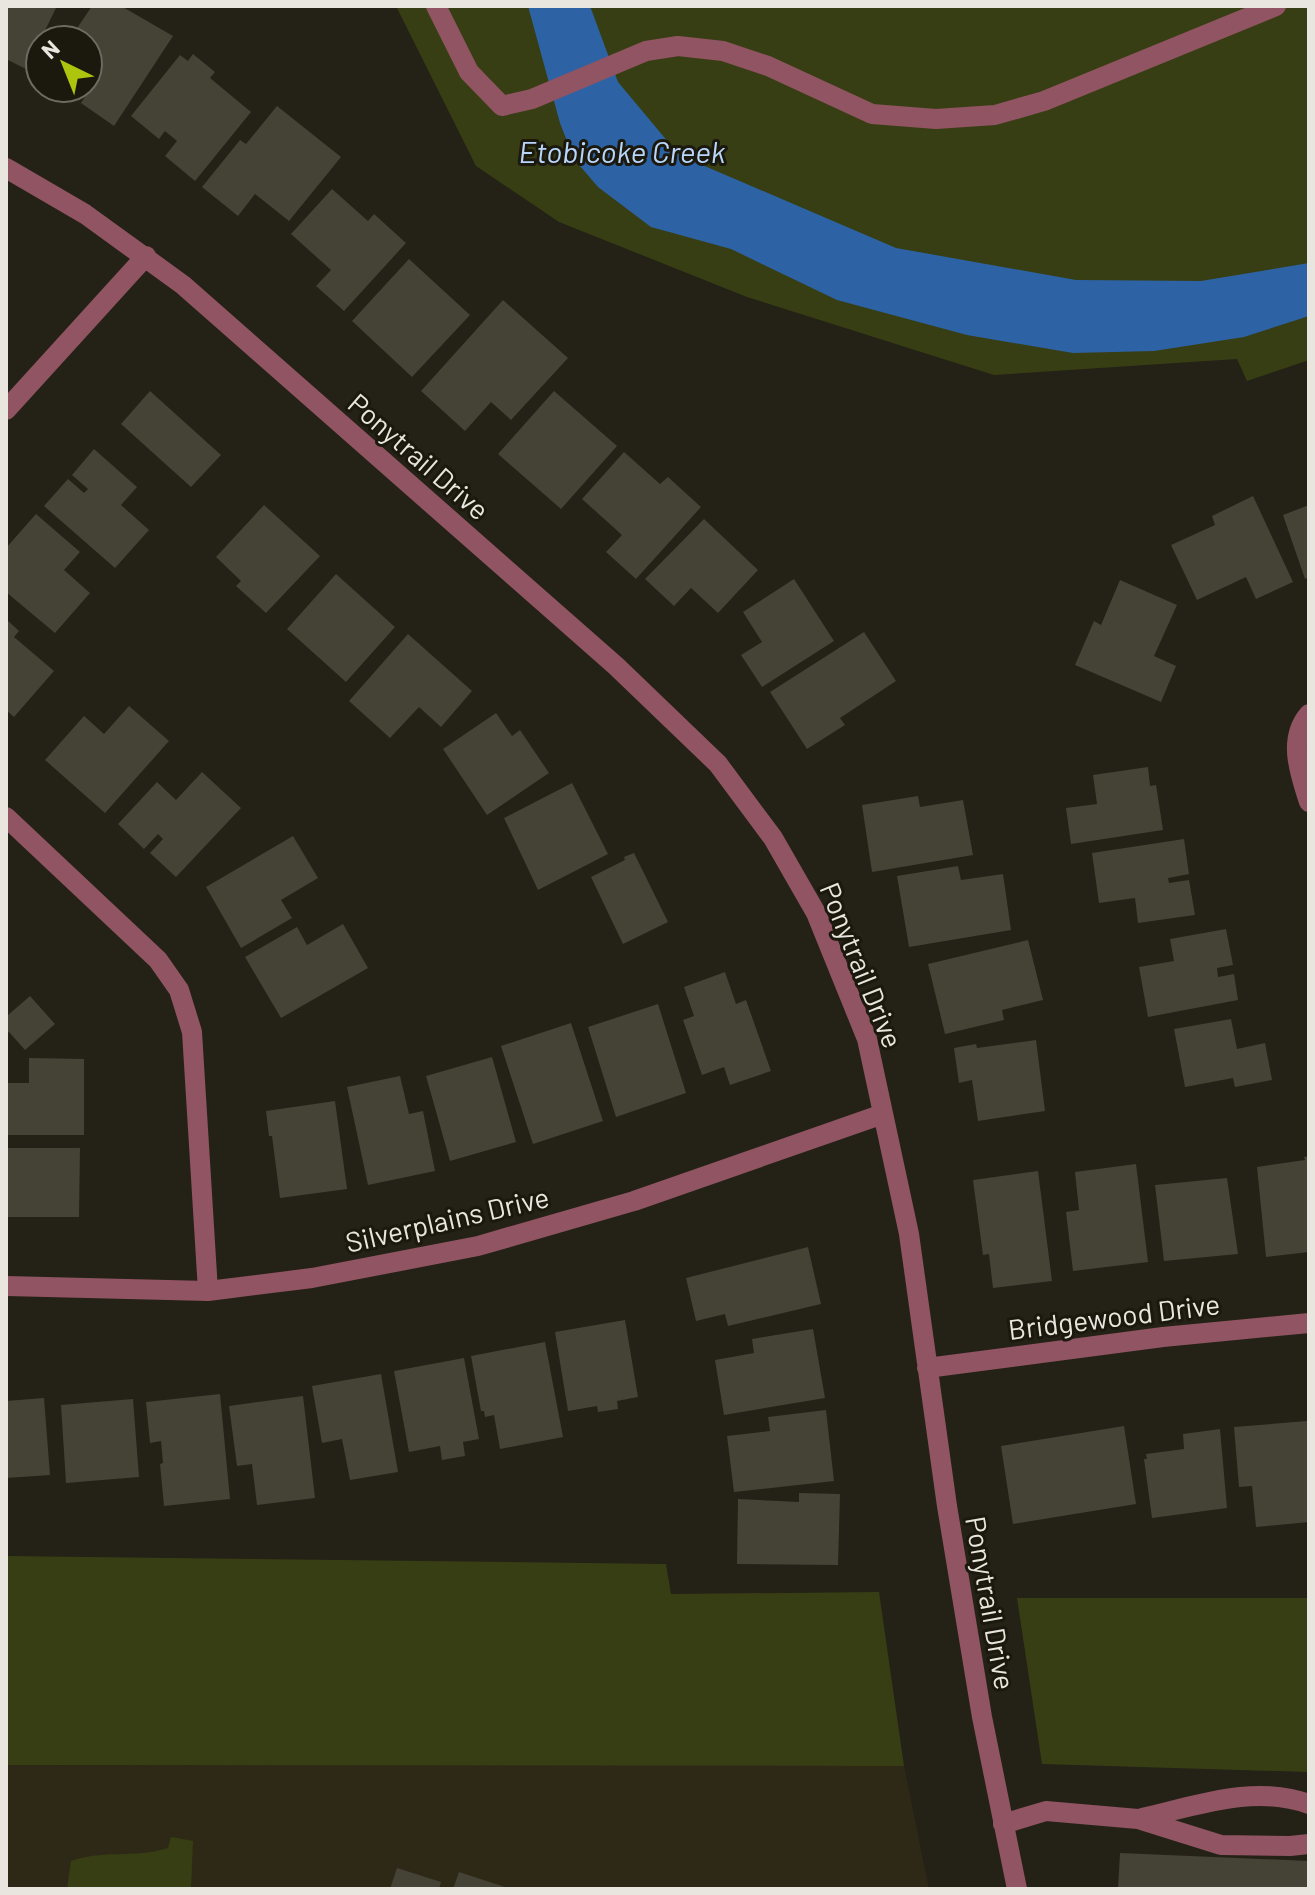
<svg xmlns="http://www.w3.org/2000/svg" width="1315" height="1895" viewBox="0 0 1315 1895" font-family="Barlow,sans-serif">
  <style>
    .built { fill: #2e2917 }
    .green { fill: #383e14 }
    .water { fill: #2d63a5 }
    .building { fill: #454236 }
    .lines { fill: none; stroke-linecap: round; stroke-linejoin: round }
    .minor { stroke: #905462; stroke-width: 20 }
    .labels { text-anchor: middle; dominant-baseline: central; stroke-width: 6; stroke-linejoin: round; paint-order: stroke }
    .street-label { font-size: 28px; fill: #e8e6de; stroke: #1b180d }
    .water-label { font-size: 30px; font-style: italic; fill: #b8d5fa; stroke: #1b180d }
  </style>
  <rect width="100%" height="100%" fill="#242116"/>
  <path class="built" d="M6 1765 904 1766 929 1889H6Z"/>
  <path class="green" d="M396 6H1309V360L1247 381 1237 359 994 375 747 297 559 222 476 166Z
    M6 1556 666 1564 671 1594 879 1592 904 1766 6 1765Z
    M1017 1598H1309V1772L1042 1764Z
    M171 1837 193 1841 191 1889H67L71 1861C105 1849 134 1859 168 1848Z"/>
  <path class="water" d="M528 6H590L618 82 679 155 896 248 1076 280 1201 281 1309 263V316L1244 337 1154 351 1073 353 967 335 837 300 731 249 651 227 598 187 574 159 560 123Z"/>
  <path class="building" d="M6 6H57L26 69 6 59Z
    M92 6H121L173 36 114 126 81 103 91 88 88 85V40H69Z
    M193 54 215 72 210 78 251 112 195 181 165 156 177 141 165 131 159 139 131 116 180 55 188 61Z
    M277 106 341 157 289 221 255 194 238 216 202 187 240 140 246 144Z
    M332 189 368 221 374 214 406 243 344 311 316 286 331 270 291 234Z
    M409 259 470 315 412 377 352 321Z
    M503 300 568 358 511 420 491 402 465 431 421 391Z
    M150 391 221 455 191 487 121 424Z
    M554 391 617 446 561 509 498 454Z
    M94 449 137 487 121 505 149 530 115 568 44 506 68 479 84 493 88 489 72 475Z
    M624 452 660 484 668 477 701 507 636 579 606 552 622 535 582 499Z
    M1253 496 1293 582 1256 599 1246 577 1197 600 1171 545 1215 525 1212 516Z
    M264 505 320 556 266 613 236 586 241 581 216 557Z
    M1309 505V577L1305 579 1283 515Z
    M36 514 80 552 64 570 90 593 55 633 6 592V548Z
    M704 519 758 570 718 613 691 588 674 606 645 579Z
    M336 574 395 627 346 682 287 629Z
    M794 579 834 641 762 687 741 655 762 642 743 612Z
    M1120 580 1177 605 1154 656 1176 666 1161 702 1075 665 1094 621 1101 625Z
    M6 619 19 631 14 637 54 671 14 717 6 710Z
    M864 632 896 681 840 718 845 725 807 749 770 692Z
    M408 634 472 691 441 727 419 707 390 738 349 701Z
    M129 706 169 741 105 813 45 760 84 716 104 734Z
    M496 713 512 736 520 730 549 773 487 815 443 749Z
    M1148 767 1150 786 1156 785 1163 830 1071 844 1066 808 1097 804 1093 775Z
    M202 772 241 808 176 877 150 853 163 839 158 834 144 849 118 824 157 782 176 800Z
    M572 783 608 854 538 890 504 818Z
    M918 796 920 807 963 800 973 855 872 872 862 805Z
    M293 836 318 878 281 900 292 918 241 948 206 887Z
    M1184 839 1189 874 1168 878 1169 883 1189 880 1195 915 1138 923 1135 898 1099 903 1092 853Z
    M634 853 668 922 623 944 591 877 625 860 624 857Z
    M958 866 961 880 1003 874 1011 930 909 947 897 876Z
    M343 924 368 968 281 1018 245 957 297 927 307 945Z
    M1226 929 1233 965 1217 968 1218 977 1234 974 1238 1000 1148 1017 1139 967 1174 961 1170 939Z
    M1028 940 1043 1000 1002 1010 1004 1020 945 1034 928 964Z
    M725 972 736 1004 746 1000 771 1071 730 1085 724 1067 702 1075 683 1020 694 1016 684 987Z
    M30 996 55 1024 25 1050 9 1032 6 1034V1013L8 1015Z
    M658 1004 686 1093 616 1117 588 1027Z
    M1231 1019 1237 1049 1265 1043 1272 1080 1235 1087 1233 1078 1185 1087 1174 1029Z
    M571 1023 603 1121 533 1144 501 1046Z
    M1036 1040 1045 1111 978 1121 972 1080 959 1083 954 1048 976 1044 977 1048Z
    M492 1057 516 1142 450 1161 426 1076Z
    M29 1058 84 1059V1135H6V1083H29Z
    M400 1076 409 1114 423 1111 435 1171 368 1185 347 1087Z
    M335 1101 347 1189 280 1198 272 1136H269L266 1111Z
    M6 1148H80L79 1217H6Z
    M1309 1156V1252L1266 1257 1257 1167 1305 1160 1304 1157Z
    M1136 1164 1148 1262 1073 1271 1066 1212 1079 1210 1075 1172Z
    M1038 1171 1052 1281 993 1288 989 1254 983 1255 973 1180Z
    M1227 1178 1238 1254 1164 1261 1155 1185Z
    M808 1247 821 1304 728 1326 725 1314 696 1321 686 1278Z
    M625 1320 638 1397 617 1401 618 1409 598 1412 597 1406 568 1411 555 1332Z
    M813 1329 825 1398 724 1415 715 1360 754 1353 752 1339Z
    M545 1342 563 1437 500 1449 494 1415 485 1417 484 1411H481L471 1356Z
    M464 1358 479 1439 463 1442 465 1456 442 1460 440 1446 409 1452 394 1371Z
    M381 1374 398 1472 350 1480 342 1439 322 1443 312 1386Z
    M220 1394 230 1499 164 1506 160 1464 163 1463 161 1441 150 1443 146 1402Z
    M303 1396 315 1498 257 1505 252 1464 237 1466 229 1406Z
    M44 1398 50 1475 6 1478V1401Z
    M133 1399 139 1477 66 1483 61 1405Z
    M826 1410 834 1481 734 1492 727 1436 770 1431 768 1417Z
    M1307 1421 1309 1522 1256 1527 1252 1486 1239 1487 1234 1427Z
    M1124 1426 1136 1504 1013 1524 1001 1446Z
    M1220 1429 1227 1508 1152 1518 1144 1459H1147L1146 1454 1184 1449 1183 1434Z
    M799 1493 840 1494 838 1565 737 1564 738 1499 799 1502Z
    M1120 1853 1309 1861V1889H1118Z
    M397 1868 441 1882 439 1889H390Z
    M459 1872 508 1888V1889H453Z"/>
  <g class="lines">
    <path class="minor" d="M436 6 469 72 502 106 532 99 646 51 678 46 723 51 768 66 872 114 936 119 995 115 1044 101 1276 6
      M6 168 85 214 183 285 616 666 718 764 773 838 816 913 867 1039 909 1234 947 1506 982 1717 1017 1889
      M6 410 146 256
      M1309 714C1287 739 1300 774 1309 802
      M6 817 158 960 179 990 192 1032 208 1291
      M6 1286 208 1291 312 1278 478 1246 634 1201 883 1114
      M927 1368 1163 1337 1309 1323
      M1142 1818C1196 1806 1254 1784 1309 1804
      M1003 1824 1046 1811 1138 1819 1221 1845 1290 1846 1309 1844"/>
  </g>
  <g class="labels">
    <g class="street-label">
      <text transform="translate(419 456) rotate(41)">Ponytrail Drive</text>
      <text transform="translate(862 965) rotate(68)">Ponytrail Drive</text>
      <text transform="translate(447 1219) rotate(-13)">Silverplains Drive</text>
      <text transform="translate(1114 1316) rotate(-7)">Bridgewood Drive</text>
      <text transform="translate(991 1603) rotate(80)">Ponytrail Drive</text>
    </g>
    <g class="water-label">
      <text x="622" y="151">Etobicoke Creek</text>
    </g>
  </g>
  <rect width="1315" height="1895" fill="none" stroke="#e8e6de" stroke-width="16"/>
  <g transform="translate(64 64) rotate(317)"><circle r="38" fill="#1b180d" stroke="#6d6a61" stroke-width="2"/>
  <path d="M0-6L14 30L0 20L-14 30Z" fill="#adc60d"/>
  <text y="-12" font-size="22" font-weight="bold" text-anchor="middle" fill="#e8e6de">N</text>
  </g>
</svg>
